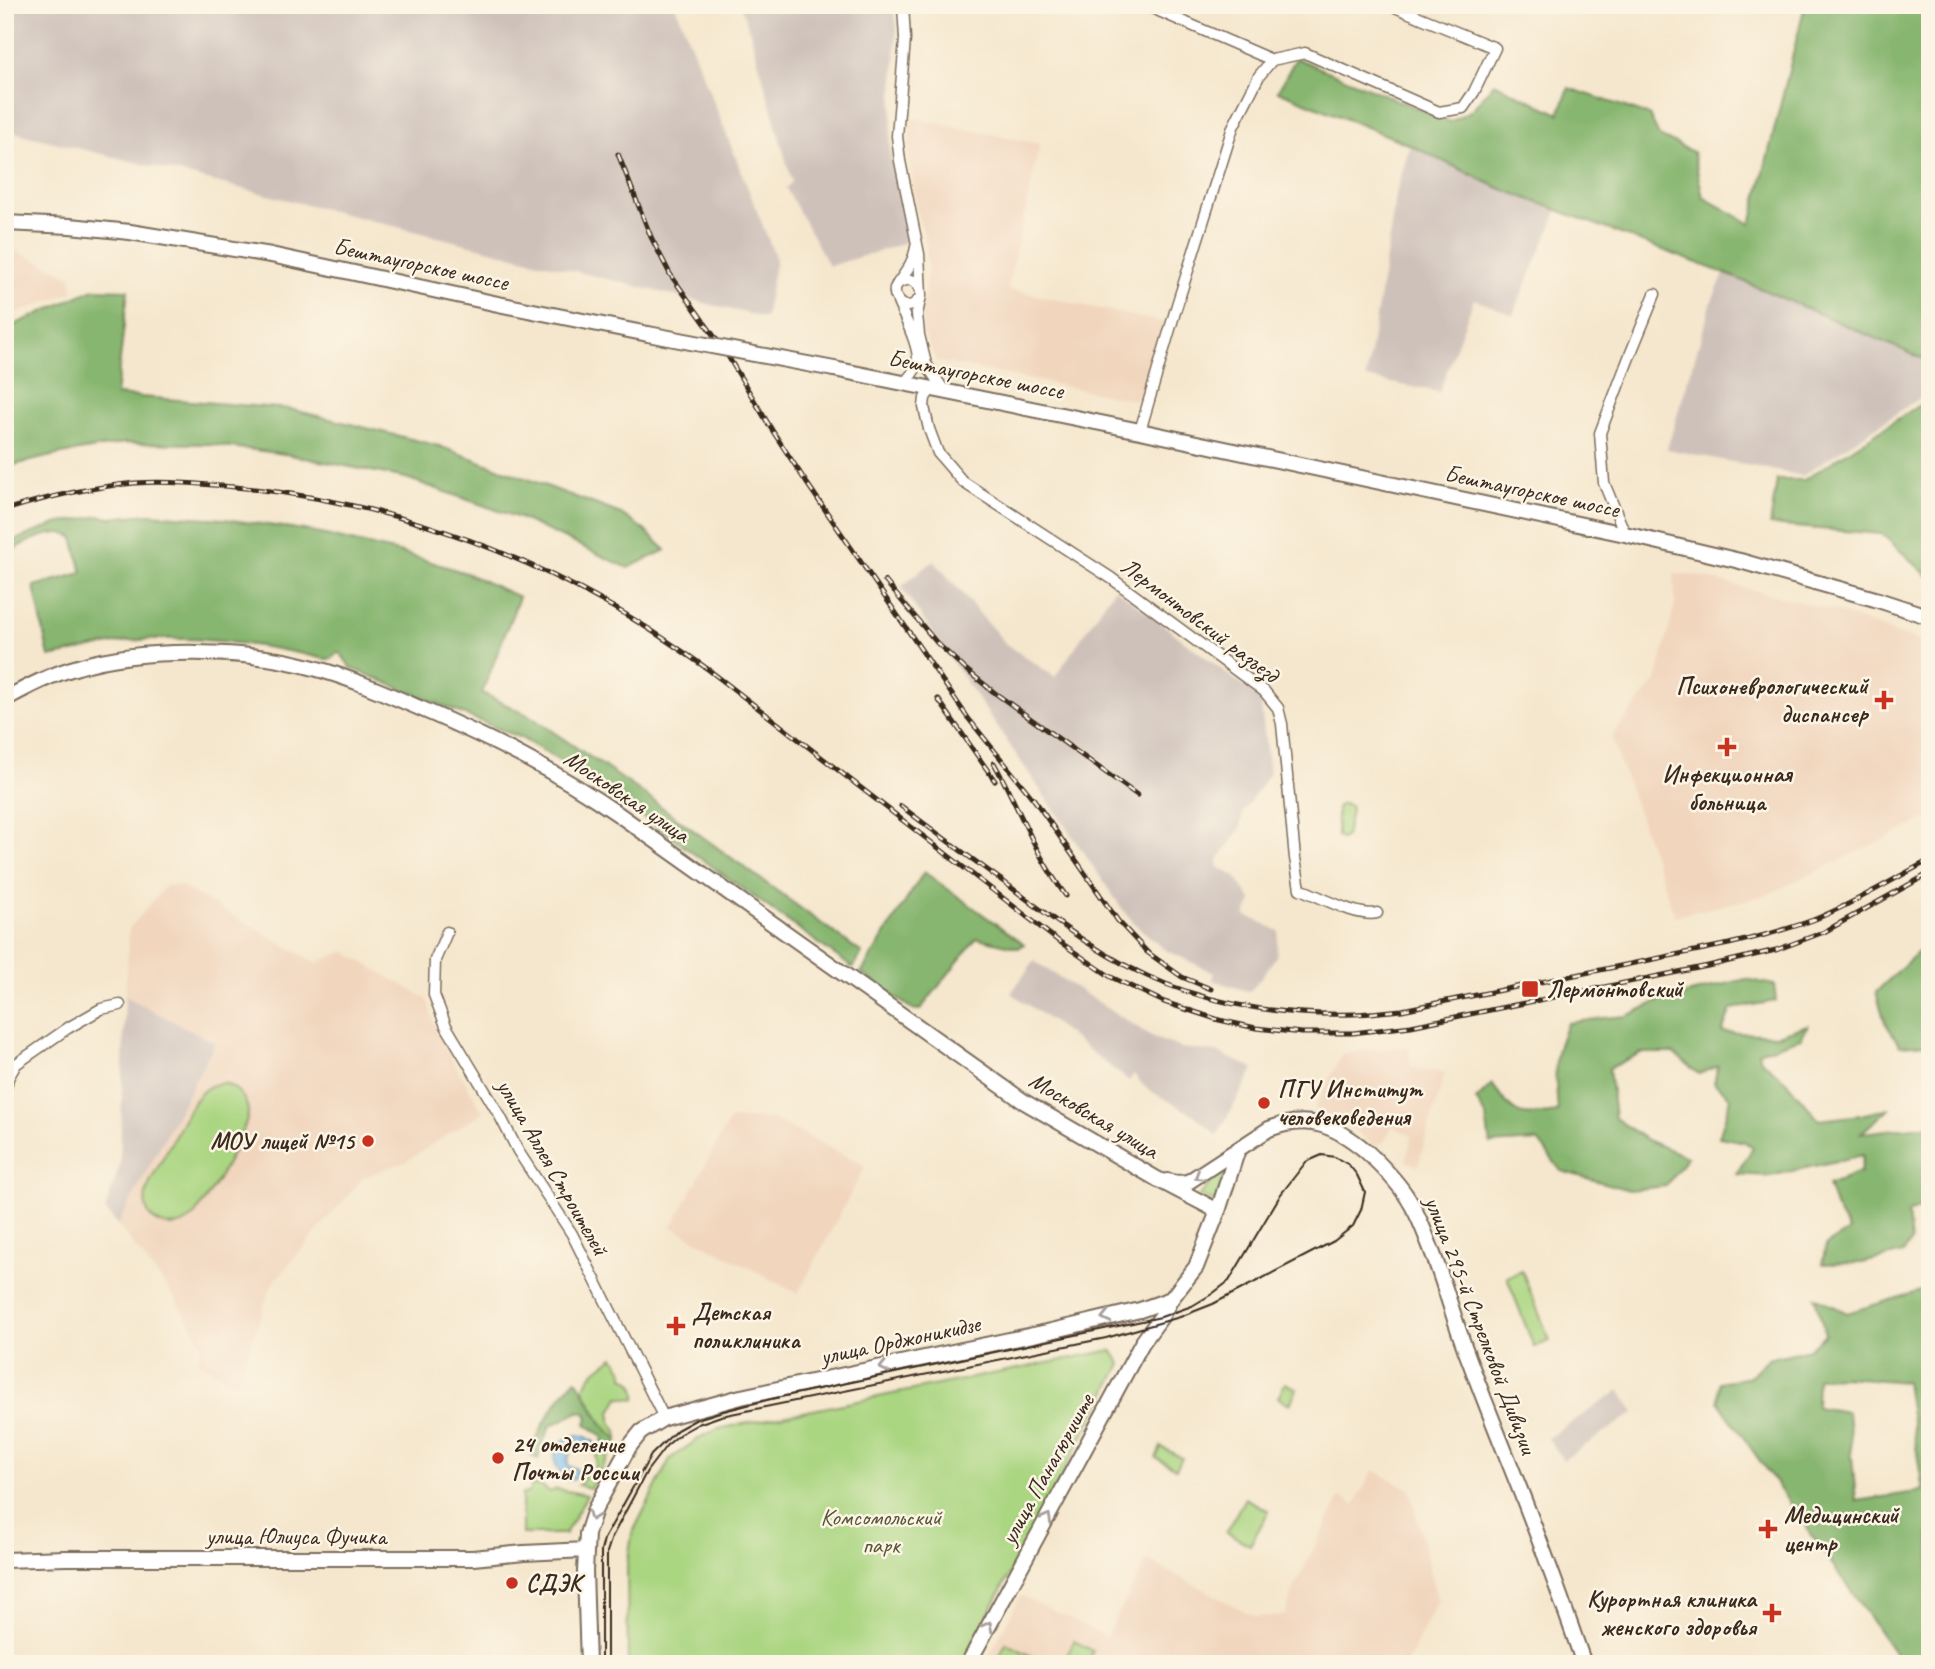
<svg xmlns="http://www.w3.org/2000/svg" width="1935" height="1669" viewBox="0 0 1935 1669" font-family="Caveat,sans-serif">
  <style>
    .built { fill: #f1d5bd }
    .industrial { fill: #cec1ba }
    .green { fill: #aad581; stroke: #728050; stroke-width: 2 }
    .forest { fill: #87b66f; stroke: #617046; stroke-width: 2; fill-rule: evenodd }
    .water { fill: #7bbff1; stroke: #5b7488; stroke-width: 2 }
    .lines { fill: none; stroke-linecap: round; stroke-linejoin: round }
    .street-casing { stroke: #7c6c5b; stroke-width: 13 }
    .secondary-casing { stroke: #7c6c5b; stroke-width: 18 }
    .street { stroke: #fff; stroke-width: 10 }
    .secondary { stroke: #fff; stroke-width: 14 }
    .tram { stroke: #3b2a1e; stroke-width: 2 }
    .rail-casing { stroke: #3b2a1e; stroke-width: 5 }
    .rail { stroke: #fcf5e5; stroke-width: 2.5; stroke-dasharray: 8; stroke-linecap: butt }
    .secondary-bridge-casing { stroke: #7c6c5b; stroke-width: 18; stroke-linecap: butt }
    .secondary-bridge { stroke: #fff; stroke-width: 14 }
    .oneway { stroke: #a79f9a }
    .poi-dot { fill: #c8321e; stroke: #fcf5e5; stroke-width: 2.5 }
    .labels { text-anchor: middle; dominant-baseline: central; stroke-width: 5; stroke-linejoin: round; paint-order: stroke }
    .street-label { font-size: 24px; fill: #3b2a1e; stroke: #fcf5e5 }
    .poi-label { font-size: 24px; font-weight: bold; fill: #3b2a1e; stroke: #fcf5e5; text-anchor: start }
    .park-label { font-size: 24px; fill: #575537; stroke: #fcf5e5 }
  </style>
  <rect width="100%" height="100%" fill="#fcf5e5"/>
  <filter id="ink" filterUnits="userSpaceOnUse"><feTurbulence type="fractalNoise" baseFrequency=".0143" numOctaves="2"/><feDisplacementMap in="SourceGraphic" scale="14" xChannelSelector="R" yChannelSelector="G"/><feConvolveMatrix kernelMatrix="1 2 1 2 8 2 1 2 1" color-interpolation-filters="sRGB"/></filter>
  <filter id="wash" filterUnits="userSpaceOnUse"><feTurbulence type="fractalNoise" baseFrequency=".00686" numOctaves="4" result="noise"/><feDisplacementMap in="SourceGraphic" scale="28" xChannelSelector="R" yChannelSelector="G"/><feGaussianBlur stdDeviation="1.57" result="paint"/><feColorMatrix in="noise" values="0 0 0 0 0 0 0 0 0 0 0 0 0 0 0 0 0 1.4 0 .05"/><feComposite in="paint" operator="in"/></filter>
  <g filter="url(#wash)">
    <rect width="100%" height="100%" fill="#f5e7cd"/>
    <path class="built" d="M911 118 1040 144 1007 289 1166 323 1140 401 936 361 923 332 922 312 928 263 925 238 917 212 909 159Z
      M5 246 71 276 74 292 5 317Z
      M1674 574 1699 576 1835 611 1930 645V817L1767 895 1675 916 1611 737 1656 681 1675 604Z
      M166 885 181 886 316 963 344 951 427 999 437 1034 483 1112 405 1162 364 1177 272 1284 237 1384 198 1362 202 1345 195 1330 171 1293 118 1225 215 1043 125 996 129 929Z
      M1408 1047 1411 1067 1445 1073 1418 1166 1406 1161 1412 1136 1392 1126 1384 1142 1374 1147 1355 1130 1314 1109 1343 1053Z
      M730 1119H773L865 1166 798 1294 672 1227Z
      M1373 1470 1410 1489 1438 1601 1406 1664H985L1021 1595 1106 1637 1147 1560 1256 1617 1285 1615 1295 1586 1340 1497 1355 1505Z"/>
    <path class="industrial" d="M5 5H675L776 259 765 318 5 130Z
      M740 5H893L897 27 890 152 910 241 877 252 829 266 786 188 792 182 751 35Z
      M1411 142 1560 205 1513 315 1474 299 1439 392 1366 378 1397 190Z
      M1728 266 1930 355V391L1802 476 1667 449 1713 298Z
      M934 561 1006 644 1055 677 1115 588 1260 699 1269 774 1243 812 1240 829 1218 860V867L1236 877 1252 901 1245 915 1279 931 1276 957 1250 992 1212 980 1214 973 1164 949 1136 925 1123 910 901 587 915 575Z
      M1034 961 1154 1038 1182 1048 1217 1052 1254 1069 1217 1135 1194 1115 1149 1090 1139 1081 1134 1074 1129 1081 1054 1023 1011 993Z
      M125 996 215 1043 118 1225 105 1210 120 1165Z
      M1620 1390 1634 1413 1563 1460 1548 1438Z"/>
    <path class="green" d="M1344 804 1350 806 1351 810 1346 836 1341 839 1337 836V809L1339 805Z
      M225 1083C238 1090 246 1097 248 1111 250 1126 203 1211 189 1220 174 1231 150 1226 146 1206 144 1196 147 1189 151 1180L194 1101C204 1089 209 1084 225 1083Z
      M1225 1171 1216 1202 1199 1196 1221 1172Z
      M1522 1271 1550 1341 1534 1347 1507 1277Z
      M1112 1350 1121 1364 962 1664H628L627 1565 632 1534 670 1459 701 1437 718 1429Z
      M614 1357 624 1372V1377C633 1381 637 1389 636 1399L619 1397 611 1412V1422L617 1431 618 1439 606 1431 584 1390C588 1374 601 1366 614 1357Z
      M1285 1383 1297 1389 1290 1404 1278 1397Z
      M600 1447 609 1455 590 1488 578 1485 583 1481 584 1475C594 1472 598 1465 596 1455L599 1453Z
      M1161 1447 1182 1458 1176 1469 1156 1458Z
      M532 1485 542 1486 549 1492 557 1489 587 1495 565 1534H522V1494L528 1493Z
      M1245 1498 1269 1511 1250 1545 1226 1532Z
      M1074 1641 1093 1651 1087 1664H1063Z
      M1006 1643 1039 1660 1037 1664H996Z"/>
    <path class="forest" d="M1805 5H1930V362L1734 277 1497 187 1408 144 1278 91 1296 58 1450 122 1472 110 1494 83 1559 114 1569 88 1649 115 1659 136 1693 152 1703 197 1751 224Z
      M94 289 128 290 116 395 290 409 439 446 621 514 643 529 666 550 628 568 522 519 406 478 285 454 207 444 125 443 56 455 5 467V329Z
      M1930 398V578L1882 534 1770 525 1777 480H1804Z
      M147 514 224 519 304 530 402 553 466 573 519 597 482 693 530 716 637 789 862 953 853 968 590 779 521 738 351 668 341 654 337 653 331 659H325C261 644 194 634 128 641 102 645 75 652 49 657L34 586 82 573 73 537C73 537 63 533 62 533 46 532 20 544 8 554L5 587V544L56 524 99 516 111 518Z
      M924 872 1024 944 1019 948 978 938 975 940 920 1010 912 1009 861 973Z
      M1930 943V1044L1900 1046 1885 1022 1876 992 1921 949Z
      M1746 979 1774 985 1776 1001 1731 1009 1722 1032 1777 1035 1808 1025 1801 1038 1758 1052 1761 1060 1788 1083 1819 1120 1861 1115 1890 1108 1861 1133 1930 1125V1204L1908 1213 1911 1242 1903 1253 1862 1263 1822 1264 1826 1245 1849 1231 1835 1206 1828 1185 1860 1172 1863 1155 1770 1176 1736 1174 1753 1148 1745 1142 1719 1137 1731 1098 1714 1083 1718 1066 1699 1074 1673 1053H1641L1609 1068 1615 1118 1647 1140 1687 1157 1666 1186 1629 1190 1561 1171 1538 1141 1490 1144 1486 1116 1476 1100 1492 1084C1517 1118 1516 1117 1558 1112 1556 1075 1550 1058 1568 1023L1604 1018 1627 1016 1659 1001Z
      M1930 1288V1390L1916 1393 1930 1444V1664H1902L1718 1401 1719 1383 1749 1377 1768 1359 1809 1349 1825 1334 1815 1297 1847 1313ZM1845 1377 1906 1382 1923 1491 1856 1501 1848 1412 1816 1407 1817 1378Z
      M576 1379C590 1399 597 1425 618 1439L613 1449 602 1441 603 1437 586 1424 588 1417C586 1413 583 1411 578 1412L550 1426 543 1442 538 1459 531 1456C539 1428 556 1400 576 1379Z"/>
    <path class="water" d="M578 1435 586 1437 594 1442V1447L589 1452 585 1451 580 1446 571 1450 567 1463 569 1467 575 1468 578 1473 575 1479 567 1480C548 1464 551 1439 578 1435Z"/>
  </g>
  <g filter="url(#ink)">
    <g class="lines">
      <g class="street-casing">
        <path id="street" d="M903 5 905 39 897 136 900 161 919 254 921 296 917 314 919 335 926 364 945 392
          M1145 5 1272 60
          M898 283C906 272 914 261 916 247
          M920 289C917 283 914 279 907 280 880 282 904 325 921 296
          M898 302C904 317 922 350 917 365 914 372 909 378 904 383
          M931 389 925 398 924 407 929 429 938 453 963 482 1111 578 1264 691 1278 708 1282 724 1295 858 1300 889C1319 896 1358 918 1377 913
          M1140 431 1177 305 1233 127 1259 76 1272 60 1305 53 1439 112 1463 108 1474 92 1495 48 1390 5
          M1625 534 1604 483 1600 433 1628 360 1655 294
          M447 932 435 960 434 995 446 1026 500 1116 518 1151 572 1234 664 1418
          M5 1091 8 1078 16 1064 68 1028 101 1009 120 1005"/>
      </g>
      <g class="secondary-casing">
        <path id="secondary" d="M5 223 70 226 130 232 271 255 498 304 648 334
          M834 369 1140 431 1625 534 1740 561 1875 599 1930 617
          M5 699C29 686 52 674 78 667 144 647 247 649 314 668 351 678 387 694 422 709 494 740 554 770 618 814L1023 1101 1157 1179 1218 1211
          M1167 1181 1178 1183 1188 1182 1269 1129C1308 1114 1335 1125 1366 1151 1380 1164 1394 1178 1405 1194 1416 1210 1423 1228 1430 1246 1445 1284 1455 1324 1470 1362 1487 1408 1506 1454 1524 1500 1545 1554 1565 1609 1584 1664
          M5 1560 65 1558H473L524 1553 586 1550
          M588 1664 585 1571 587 1534 595 1509 629 1447 641 1432 664 1418 741 1397 1047 1332 1140 1310 1171 1299 1196 1267 1218 1211 1237 1152
          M968 1664 1142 1343 1161 1317 1171 1299"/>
      </g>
      <use href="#street" class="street"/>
      <use href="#secondary" class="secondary"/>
      <path class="tram" d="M601 1664V1551L604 1539 651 1455 677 1430 697 1419 720 1412 771 1399 1161 1317 1192 1306 1212 1294 1229 1281 1281 1194 1306 1162 1322 1155 1335 1157 1349 1165 1357 1175 1365 1192 1361 1210 1353 1226 1334 1241 1213 1304 1180 1317 1106 1338 721 1416 698 1424 680 1434 666 1446 647 1471 612 1537 607 1552V1664"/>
      <g class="rail-casing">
        <path id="rail" d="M618 154 651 237 670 274 726 353 772 430 806 482 968 718 1039 806
          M5 510C47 497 91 487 135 483 168 481 202 484 235 487 363 499 489 538 602 601 639 621 674 645 709 670L1057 940 1111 977 1164 1002 1219 1020 1256 1028 1302 1033H1353L1411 1026 1708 966 1776 950 1824 932 1930 873
          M885 581 937 643 964 668 995 693 1137 795
          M938 699 995 781
          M994 763C1020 809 1034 853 1066 896
          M1033 798 1118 921 1147 952 1182 977 1211 989
          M901 806C936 833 972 859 1008 885 1058 923 1107 961 1166 984 1224 1007 1292 1016 1354 1014 1370 1014 1386 1011 1402 1010L1729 944C1758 937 1786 930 1813 920 1854 904 1891 880 1930 860"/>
      </g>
      <use href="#rail" class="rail"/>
      <g class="secondary-bridge-casing">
        <path id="secondary-bridge" d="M648 334 834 369"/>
      </g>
      <use href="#secondary-bridge" class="secondary-bridge"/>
    </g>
    <defs><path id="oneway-chevron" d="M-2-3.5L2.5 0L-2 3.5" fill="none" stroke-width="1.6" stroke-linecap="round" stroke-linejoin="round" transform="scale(1.75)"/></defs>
    <g class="oneway">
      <use href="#oneway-chevron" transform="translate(1199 1176) rotate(148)"/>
      <use href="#oneway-chevron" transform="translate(1106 1317) rotate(167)"/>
      <use href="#oneway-chevron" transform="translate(884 1367) rotate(167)"/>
      <use href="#oneway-chevron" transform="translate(593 1516) rotate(110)"/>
      <use href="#oneway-chevron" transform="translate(1047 1518) rotate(-61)"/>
      <use href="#oneway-chevron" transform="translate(988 1626) rotate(-62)"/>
    </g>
  </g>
  <g class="poi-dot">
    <path d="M1880.5 689.5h7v7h7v7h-7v7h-7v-7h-7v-7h7z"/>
    <path d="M1723.5 736.5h7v7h7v7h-7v7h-7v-7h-7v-7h7z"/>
    <rect x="1521" y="980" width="18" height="18" rx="3.5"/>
    <circle cx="1264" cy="1103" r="7"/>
    <circle cx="368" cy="1141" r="7"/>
    <path d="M672.5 1315.5h7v7h7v7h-7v7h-7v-7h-7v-7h7z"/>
    <circle cx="498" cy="1458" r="7"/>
    <path d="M1764.5 1518.5h7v7h7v7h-7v7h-7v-7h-7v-7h7z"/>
    <circle cx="512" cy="1583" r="7"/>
    <path d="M1768.5 1602.5h7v7h7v7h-7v7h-7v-7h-7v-7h7z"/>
  </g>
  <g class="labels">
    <g class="street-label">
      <text transform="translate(421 264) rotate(12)">Бештаугорское шоссе</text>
      <text transform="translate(976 374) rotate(11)">Бештаугорское шоссе</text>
      <text transform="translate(1532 491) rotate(12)">Бештаугорское шоссе</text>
      <text transform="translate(1200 620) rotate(37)">Лермонтовский разъезд</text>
      <text transform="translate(627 796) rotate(34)">Московская улица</text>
      <text transform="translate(1094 1115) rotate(31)">Московская улица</text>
      <text transform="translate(553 1167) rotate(60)">улица Аллея Строителей</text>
      <text transform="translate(1481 1325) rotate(69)">улица 295-й Стрелковой Дивизии</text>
      <text transform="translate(900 1340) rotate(-12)">улица Орджоникидзе</text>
      <text transform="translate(1047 1469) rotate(-61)">улица Панагюриште</text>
      <text x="296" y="1536">улица Юлиуса Фучика</text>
    </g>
    <g class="poi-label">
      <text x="1868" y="686" text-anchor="end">Психоневрологический<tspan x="1868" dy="28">диспансер</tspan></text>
      <text x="1727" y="774" text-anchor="middle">Инфекционная<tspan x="1727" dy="28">больница</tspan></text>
      <text x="1546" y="989">Лермонтовский</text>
      <text x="1278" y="1089">ПГУ Институт<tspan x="1278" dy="28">человековедения</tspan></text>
      <text x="354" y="1141" text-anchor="end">МОУ лицей №15</text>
      <text x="692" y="1312">Детская<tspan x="692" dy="28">поликлиника</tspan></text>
      <text x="512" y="1444">24 отделение<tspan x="512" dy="28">Почты России</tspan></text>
      <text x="1784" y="1515">Медицинский<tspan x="1784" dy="28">центр</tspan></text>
      <text x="526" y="1583">СДЭК</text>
      <text x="1756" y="1599" text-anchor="end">Курортная клиника<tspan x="1756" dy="28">женского здоровья</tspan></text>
    </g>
    <g class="park-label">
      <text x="881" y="1517">Комсомольский<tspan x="881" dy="28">парк</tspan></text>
    </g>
  </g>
  <rect width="1935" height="1669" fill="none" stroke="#fcf5e5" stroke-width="28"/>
</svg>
